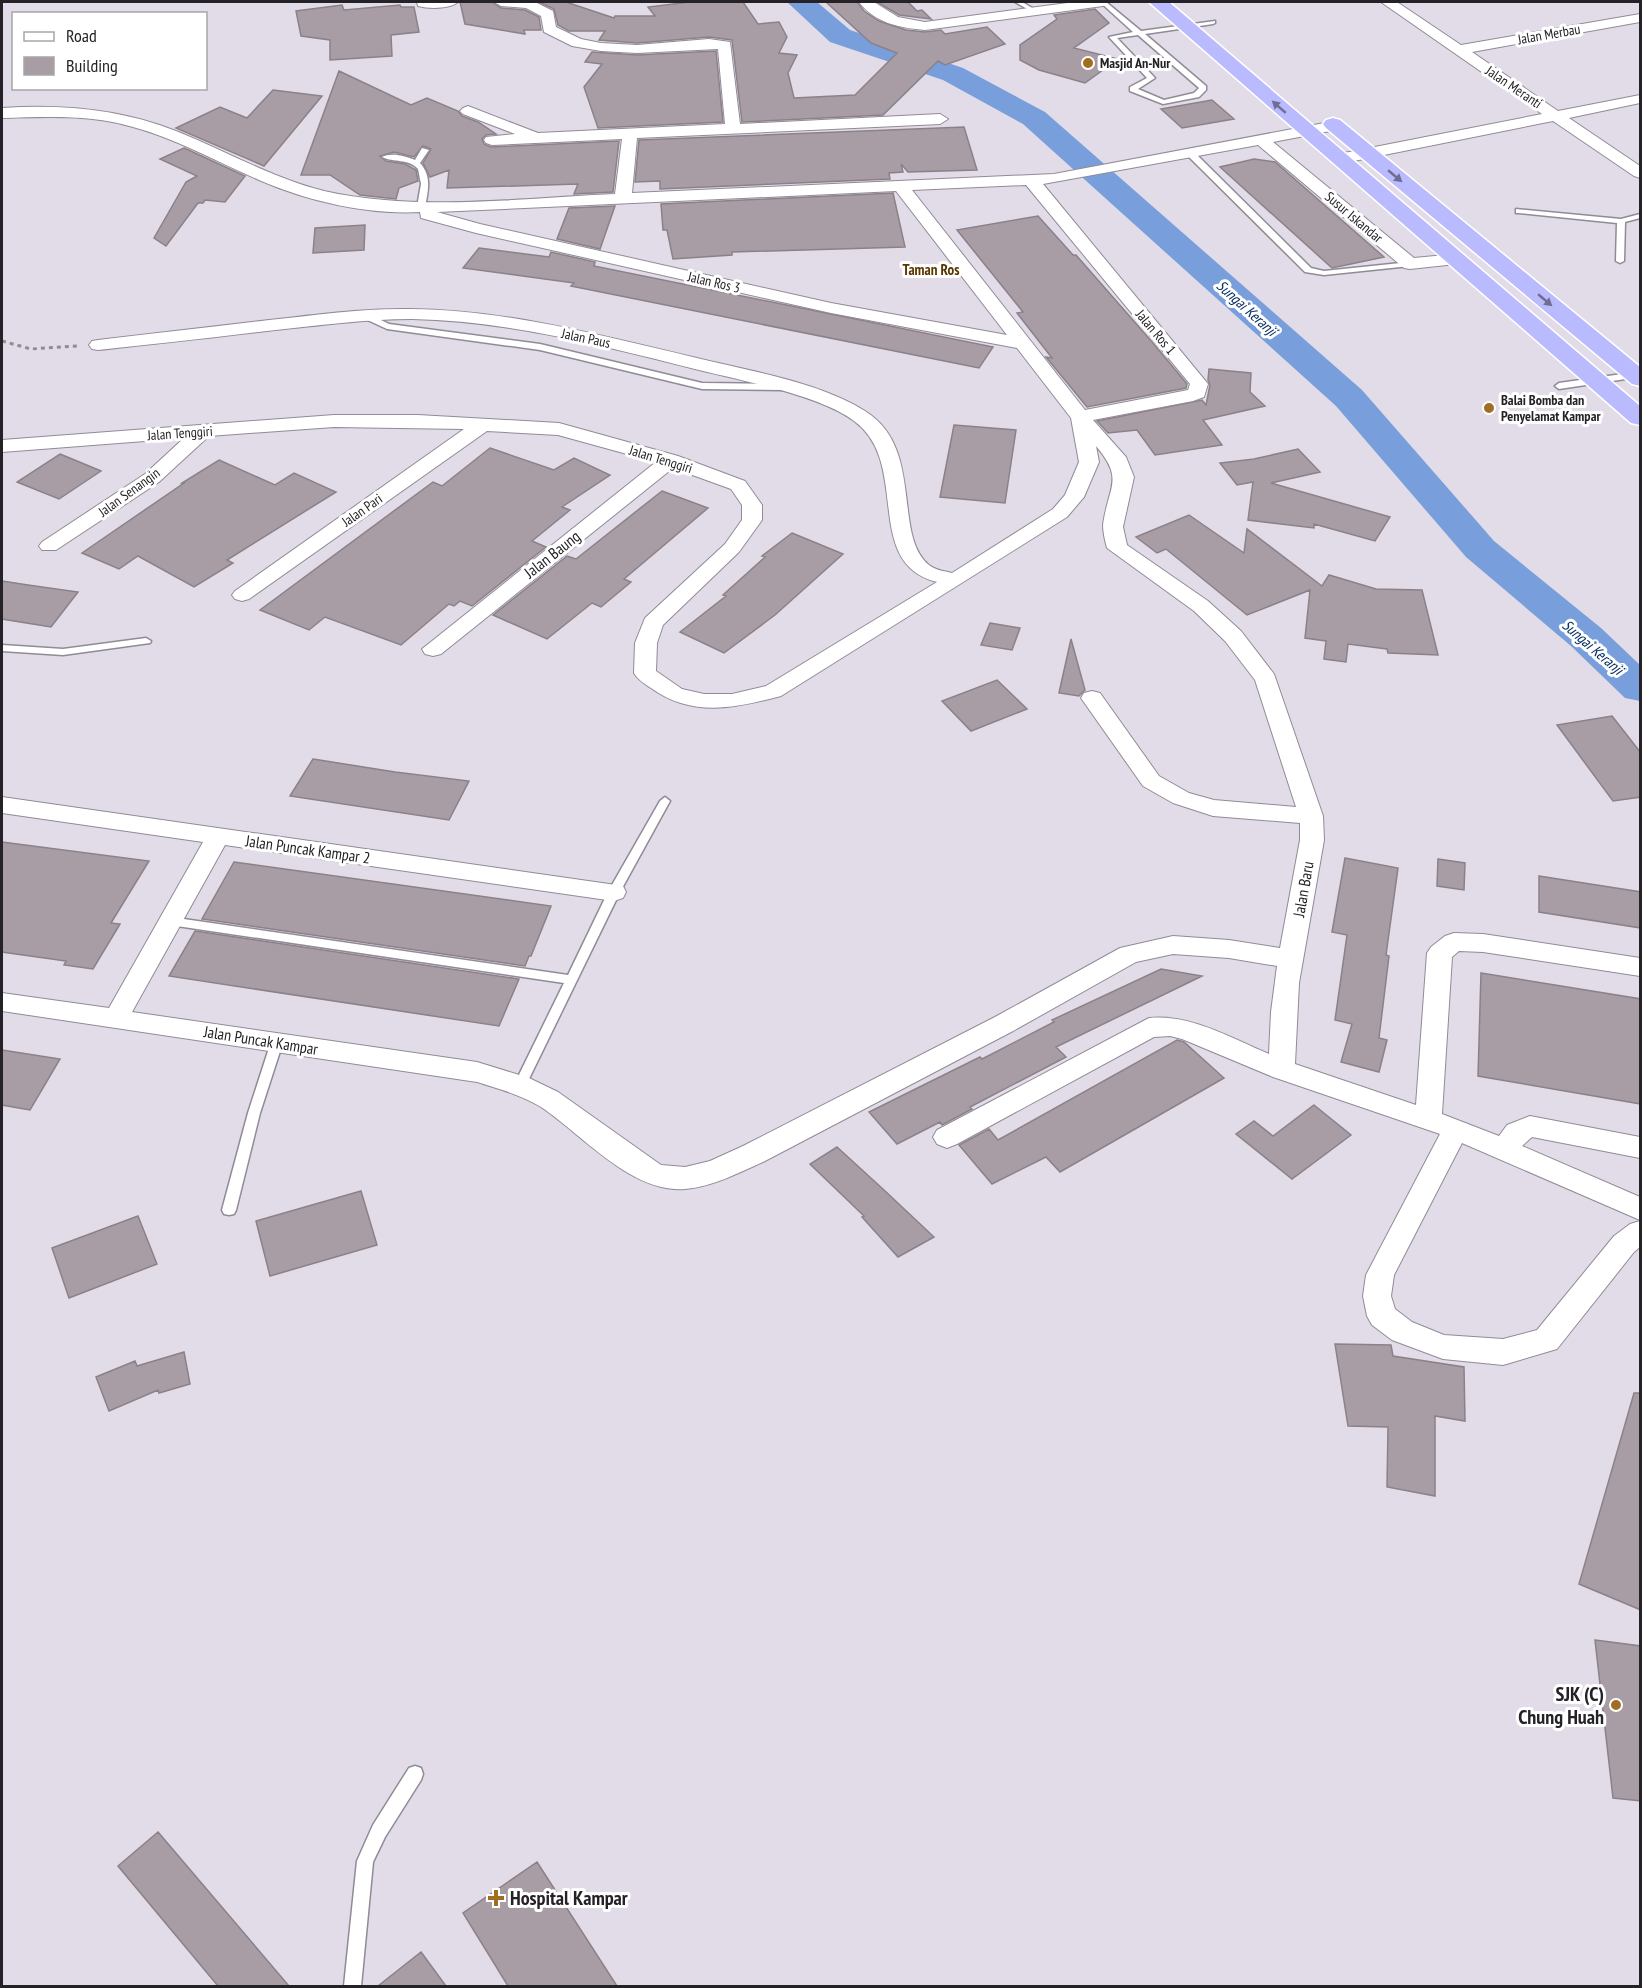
<svg xmlns="http://www.w3.org/2000/svg" width="1642" height="1988" viewBox="0 0 1642 1988" font-family="'PT Sans Narrow',sans-serif">
  <style>
    .lines { fill: none; stroke-linecap: round; stroke-linejoin: round }
    .river { fill: #789fdb; fill-rule: evenodd }
    .building { fill: #a89da5; stroke: #8b8189; stroke-width: 1.5 }
    .lane-casing { stroke: #908b96; stroke-width: 3 }
    .street-casing { stroke: #908b96; stroke-width: 2 }
    .highway-casing { stroke: #fff; stroke-width: 3 }
    .path { stroke: #908c94; stroke-width: 3; stroke-dasharray: 4 4; stroke-linecap: butt }
    .lane { fill: #fff; fill-rule: evenodd }
    .street { fill: #fff; fill-rule: evenodd }
    .highway { fill: #babbff; fill-rule: evenodd }
    .oneway { fill: #6f6e92 }
    .poi-dot { fill: #a06e23; stroke: #fff; stroke-width: 2 }
    .labels { text-anchor: middle; dominant-baseline: central; stroke-width: 6; stroke-linejoin: round; paint-order: stroke }
    .far-street-label { font-size: 14px; fill: #242226; stroke: #fff }
    .far-poi-label { font-size: 14px; font-weight: bold; fill: #242226; stroke: #fff; text-anchor: start }
    .far-neighbourhood-label { font-size: 15px; font-weight: bold; fill: #593700; stroke: #fff }
    .far-water-label { font-size: 15px; font-style: italic; fill: #082d62; stroke: #fff }
    .street-label { font-size: 16px; fill: #242226; stroke: #fff }
    .near-poi-label { font-size: 20px; font-weight: bold; fill: #242226; stroke: #fff; text-anchor: end }
  </style>
  <rect width="100%" height="100%" fill="#e1dce7"/>
  <g class="lines">
    <path class="river" d="M787 2H817L850 30 963 68 1045 112 1362 390 1494 541 1601 628 1640 665V701L1625 698 1571 646 1466 557 1336 406 1023 124 943 80 830 42Z"/>
  </g>
  <path class="building" d="M460 2H492L501 8 525 10 539 17 541 30H524L525 34 465 24Z
    M539 2H566L614 18 615 16H655L648 7 690 2H743L758 24 779 22 787 37 779 53 797 55 788 73 794 98 855 95 897 53 871 43 826 2H857L864 11 879 21 906 30 925 32 941 30 945 34 987 27 1005 44 945 65 938 61 883 115 742 122 732 40 709 37 637 43 599 40 605 31H569L558 25 554 9Z
    M877 2H908L917 11 922 10 931 19 899 15Z
    M342 5 344 10 400 5 401 7H414L419 32 391 35 392 56 330 60V40L301 36 296 11Z
    M1095 9 1109 23 1074 48 1118 59 1085 83 1039 70 1020 60V45L1057 19 1054 15Z
    M716 51 723 122 598 128 584 87 602 64 585 62 592 52 637 55Z
    M339 71 411 105 427 98 458 111 462 116 478 122 496 134 486 135 482 139 484 144 491 147 619 141 613 192 574 194 578 184 447 188 449 170 430 177 423 163 431 149 423 146 414 157 394 152 380 156 386 161 405 164 416 170 418 181 399 188 396 199 360 195 330 175H301Z
    M273 90 322 96 264 166 176 128 220 107 247 118Z
    M1212 100 1234 119 1182 128 1161 109Z
    M964 127 977 170 908 172 901 164 903 172 889 173 890 179 660 189V181L635 182 639 140Z
    M184 148 245 176 225 202 205 200 203 203H198L166 246 154 238 186 182 197 176 160 159Z
    M1254 159 1275 162 1384 257 1332 268 1220 167Z
    M893 193 905 247 732 252V255L673 259 667 230H663L661 204Z
    M615 206 600 249 557 239 569 208Z
    M1038 216 1073 255H1076L1153 343 1187 384 1186 388 1087 407 1046 357 1052 358 1017 313 1023 312 957 230Z
    M365 225 364 250 313 253 315 228Z
    M479 248 549 257 551 252 595 262 594 266 993 347 979 368 571 286 574 283 463 268Z
    M1209 369 1251 373 1250 392 1265 406 1203 420 1222 445 1155 455 1137 430 1108 433 1097 421 1202 400 1206 405 1210 385 1208 380Z
    M954 425 1016 430 1005 503 940 497Z
    M490 448 554 470 574 458 610 475 562 507 570 510 532 541 546 547 472 606 460 601 454 606 449 604 401 645 325 617 309 630 260 610 433 482 442 486Z
    M1298 449 1320 472 1271 483 1390 517 1375 541 1314 524V528L1248 520 1253 482 1237 485 1220 463 1254 459Z
    M60 454 101 471 59 499 17 482Z
    M219 460 275 485 294 473 336 492 227 560 233 563 194 587 138 556 119 569 82 553 184 483H182Z
    M662 491 708 508 624 579 631 582 601 607 592 603 547 639 493 615 567 556 576 559Z
    M1189 515 1244 553 1247 529 1322 586 1329 575 1376 589 1422 590 1438 655 1388 653 1387 649 1348 644 1346 662 1324 659 1326 641 1305 638 1310 590 1247 615 1166 549 1157 553 1136 537Z
    M792 533 843 554 775 615 724 653 680 632 726 596 723 595 765 557 762 556Z
    M2 581 28 585 78 592 51 627 2 619Z
    M990 623 1020 628 1012 650 981 645Z
    M1071 639 1085 690 1079 696 1059 693Z
    M997 680 1027 709 971 731 942 701Z
    M1612 716 1641 753V797L1613 801 1557 725Z
    M313 759 395 772 469 781 449 820 290 796Z
    M2 842 149 861 111 923 120 924 93 969 64 965 66 961 2 952Z
    M1345 858 1398 868 1386 955 1389 956 1379 1038 1387 1040 1379 1072 1341 1062 1352 1024 1335 1020 1347 935 1332 932Z
    M1438 859 1465 863 1464 890 1437 886Z
    M234 862 551 906 531 956H529L525 966 202 919Z
    M1539 876 1641 892V928L1539 912Z
    M195 931 519 979 499 1026 169 976Z
    M1161 969 1202 976 1056 1047 1066 1057 970 1107 972 1109 942 1125 940 1122 897 1144 869 1112 980 1057 982 1059 1054 1022 1052 1020Z
    M1481 973 1641 999V1104L1478 1076Z
    M1177 1040 1184 1042 1224 1078 1060 1172 1046 1157 992 1184 959 1145 989 1129 998 1140Z
    M2 1050 60 1059 30 1110 2 1105Z
    M1314 1105 1351 1135 1292 1179 1236 1134 1254 1121 1273 1136Z
    M837 1147 884 1190 934 1237 898 1257 862 1217 864 1216 810 1164Z
    M361 1191 377 1245 270 1276 256 1221Z
    M138 1216 157 1264 69 1298 52 1248Z
    M1335 1344 1391 1345 1393 1356 1464 1367 1465 1421 1435 1416V1496L1387 1487 1388 1427 1348 1426Z
    M184 1352 190 1384 159 1393 158 1390 109 1411 96 1377 135 1361 137 1366Z
    M1634 1393H1641V1610L1579 1584Z
    M1595 1640 1641 1646V1801L1613 1798Z
    M158 1832 289 1986H218L118 1866Z
    M537 1862 617 1986H508L463 1913Z
    M421 1952 446 1986H378Z"/>
  <g class="lines">
    <g class="lane-casing">
      <path id="lane" d="M1015 2H1022L1039 12 1034 13Z
        M1100 2H1106L1141 31 1215 21V23L1213 24 1145 34 1206 86V90L1199 97 1163 104 1130 91V87L1147 78 1109 37 1133 32ZM1138 35 1199 88 1194 93 1164 100 1138 89 1155 78 1117 38Z
        M422 148 429 150 420 163C432 176 428 191 425 207L421 209 417 207 421 184 418 169C408 158 394 163 382 157 391 152 406 156 415 160Z
        M1188 152H1194L1311 268 1324 271 1410 262 1414 264 1410 266 1324 275 1305 272 1188 156Z
        M1516 209 1621 219 1640 214V218L1625 222 1624 261 1620 263 1616 261 1617 223 1519 213H1516Z
        M361 313H367L389 324 540 344 702 383 783 384 787 387 783 390 702 389 540 350 387 329 361 317Z
        M1636 372 1639 373V377L1559 389 1555 386 1559 383Z
        M146 638 151 641 150 643 63 655 2 651V645L63 649Z
        M665 797 670 801 620 892 526 1085 524 1088H516L514 1085 564 983 170 925 164 921 170 917 568 975 608 892 660 801Z
        M277 1037 281 1039 283 1042 260 1113 236 1210 234 1214 229 1215 224 1214 222 1210 248 1113 271 1042 273 1039Z
        M415 1766 421 1768 423 1774 421 1780 385 1837 373 1862 361 1986H344L357 1861 373 1825 409 1768Z"/>
    </g>
    <g class="street-casing">
      <path id="street" d="M417 2H458C450 9 429 9 418 6Z
        M494 2H535L553 11 556 27 581 39 601 43 637 45 709 39 730 42 740 124 940 114 948 119 940 124 637 138 632 193 1054 174 1335 121 1343 126 1341 129 1273 142 1414 258 1456 254 1462 255 1465 259 1462 263 1456 264 1410 269 1404 268 1258 145 1043 184 1208 384 1204 397 1193 401 1093 420 1126 457 1134 477 1123 527 1127 545 1208 601 1241 631 1274 674 1323 816 1324 840 1299 983 1295 1064 1416 1105 1427 953 1431 947 1445 936 1454 933 1483 934 1640 958V976L1483 952 1459 951 1452 957 1442 1114 1499 1136 1507 1125 1530 1116 1640 1137V1158L1532 1137 1522 1146 1640 1197V1220L1462 1143 1394 1275 1391 1296 1395 1309 1412 1322 1444 1335 1503 1339 1537 1330 1614 1236 1630 1224 1640 1221V1247L1634 1252 1557 1349 1503 1365 1443 1359 1392 1340 1372 1325 1367 1316 1363 1296 1366 1275 1440 1134 1273 1077 1182 1039 1170 1036 1154 1037 957 1144 947 1148 937 1144 933 1137 937 1130 1149 1018C1191 1014 1231 1038 1269 1054L1271 1012 1277 966 1229 958 1173 954 1136 962 1013 1031 763 1162C738 1173 712 1187 685 1189 631 1193 583 1135 541 1107 522 1095 499 1089 477 1082L2 1011V993L109 1008 203 842 2 813V797L623 886 626 892 623 898 614 901 225 845 132 1012 477 1062 529 1078 558 1092 661 1165 685 1167 710 1161 743 1146 995 1017 1120 948 1173 936 1229 940 1280 948 1300 840V823L1213 816 1173 803 1143 786 1081 698 1084 693 1092 691 1100 693 1159 776 1189 793 1214 800 1296 807 1255 680 1225 641 1194 611 1107 548C1105 541 1103 532 1103 525 1108 486 1125 480 1096 446L1099 462 1084 497 1067 517 781 696C736 708 692 718 651 688 645 684 638 680 634 673L635 643 645 618 725 544 742 520V505L731 489 673 468 441 654 433 656 425 654 422 649 656 462 558 435 487 431 249 599 242 601 235 599 232 595 235 591 464 429 334 427 209 436 159 482 56 550H42L39 546 42 542 145 474 184 438 2 452V440L334 415H418L559 423 678 456 745 481 762 505V520L739 552 663 625 657 643 656 671 682 689 704 694H732L766 686 937 582C861 563 912 463 854 421 821 396 744 381 703 371 607 347 511 321 412 319 363 319 315 326 267 331 211 338 154 344 98 350L92 349 89 345 92 341 98 340C155 333 212 327 269 320 316 315 364 308 411 309 508 310 603 336 697 358 750 371 819 382 865 411 925 448 892 535 929 565 935 570 944 571 952 573L1053 509 1065 495 1079 462 1071 418 1017 348 831 313 476 233 421 218 420 212C367 215 307 201 259 180 217 162 177 139 133 127 90 114 46 117 2 118V108C61 104 121 109 176 131 226 151 272 178 324 191 417 212 521 198 615 194L622 139 492 145 486 143 484 140 486 137 515 134 463 114 460 111 463 108 468 106 538 133 725 124 718 49 637 53 601 51 572 46 544 32 541 16 526 8 501 6ZM1026 185 1190 384 1188 390 1085 410 912 190ZM896 191 1007 335 831 303 480 224 437 212Z
        M859 2H874L898 17 925 22 1075 2H1110L1103 6 925 30C900 28 875 23 859 2Z
        M1381 2H1397L1461 45 1640 14V22L1472 52 1558 111 1640 95V103L1569 118 1640 166V178L1634 176 1553 121 1339 164 1333 162 1331 159 1339 154 1542 114Z"/>
    </g>
    <g class="highway-casing">
      <path id="highway" d="M1149 2H1169L1640 406V425L1631 423Z
        M1333 118 1340 120 1640 367V386L1632 384 1326 128 1323 124 1326 120Z"/>
    </g>
    <path class="path" d="M2 341 31 349 78 346"/>
    <use href="#lane" class="lane"/>
    <use href="#street" class="street"/>
    <use href="#highway" class="highway"/>
  </g>
  <defs><path id="oneway-solid" d="M-6-.8H1V-3.2L6.5 0L1 3.2V.8H-6Z" transform="scale(1.5)"/></defs>
  <g class="oneway">
    <use href="#oneway-solid" transform="translate(1279 107) rotate(-139)"/>
    <use href="#oneway-solid" transform="translate(1395 176) rotate(40)"/>
    <use href="#oneway-solid" transform="translate(1545 300) rotate(40)"/>
  </g>
  <g class="poi-dot">
    <circle cx="1088" cy="63" r="6"/>
    <circle cx="1489" cy="408" r="6"/>
    <circle cx="1616" cy="1705" r="6"/>
    <path d="M493 1889h6v6h6v6h-6v6h-6v-6h-6v-6h6z"/>
  </g>
  <g class="labels">
    <g class="far-street-label">
      <text transform="translate(1549 34) rotate(-10)">Jalan Merbau</text>
      <text transform="translate(1514 87) rotate(34)">Jalan Meranti</text>
      <text transform="translate(1354 217) rotate(40)">Susur Iskandar</text>
      <text transform="translate(714 282) rotate(13)">Jalan Ros 3</text>
      <text transform="translate(1156 332) rotate(50)">Jalan Ros 1</text>
      <text transform="translate(586 338) rotate(12)">Jalan Paus</text>
      <text transform="translate(180 433) rotate(-4)">Jalan Tenggiri</text>
      <text transform="translate(661 459) rotate(17)">Jalan Tenggiri</text>
      <text transform="translate(129 492) rotate(-36)">Jalan Senangin</text>
      <text transform="translate(362 510) rotate(-35)">Jalan Pari</text>
    </g>
    <g class="far-poi-label">
      <text x="1100" y="63">Masjid An-Nur</text>
      <text x="1501" y="400">Balai Bomba dan<tspan x="1501" dy="16">Penyelamat Kampar</tspan></text>
    </g>
    <g class="far-neighbourhood-label">
      <text x="931" y="269">Taman Ros</text>
    </g>
    <g class="far-water-label">
      <text transform="translate(1247 308) rotate(42)">Sungai Keranji</text>
      <text transform="translate(1593 647) rotate(41)">Sungai Keranji</text>
    </g>
    <g class="street-label">
      <text transform="translate(552 554) rotate(-38)">Jalan Baung</text>
      <text transform="translate(308 849) rotate(8)">Jalan Puncak Kampar 2</text>
      <text transform="translate(1303 889) rotate(-80)">Jalan Baru</text>
      <text transform="translate(261 1040) rotate(9)">Jalan Puncak Kampar</text>
    </g>
    <g class="near-poi-label">
      <text x="1604" y="1694">SJK (C)<tspan x="1604" dy="23">Chung Huah</tspan></text>
      <text x="510" y="1898" text-anchor="start">Hospital Kampar</text>
    </g>
  </g>
  <rect width="1642" height="1988" fill="none" stroke="#242226" stroke-width="6"/>
  <rect x="12" y="12" width="195" height="78" fill="#ffffff" stroke="#a7a7a8" stroke-width="1.5"/>
  <rect x="24" y="32" width="30" height="9" fill="#ffffff" stroke="#a7a7a8" stroke-width="1.5"/>
  <text x="66" y="42" font-size="18" fill="#242226">Road</text>
  <rect x="24" y="57" width="30" height="18" fill="#a89da5" stroke="#a7a7a8" stroke-width="1.5"/>
  <text x="66" y="72" font-size="18" fill="#242226">Building</text>
</svg>
